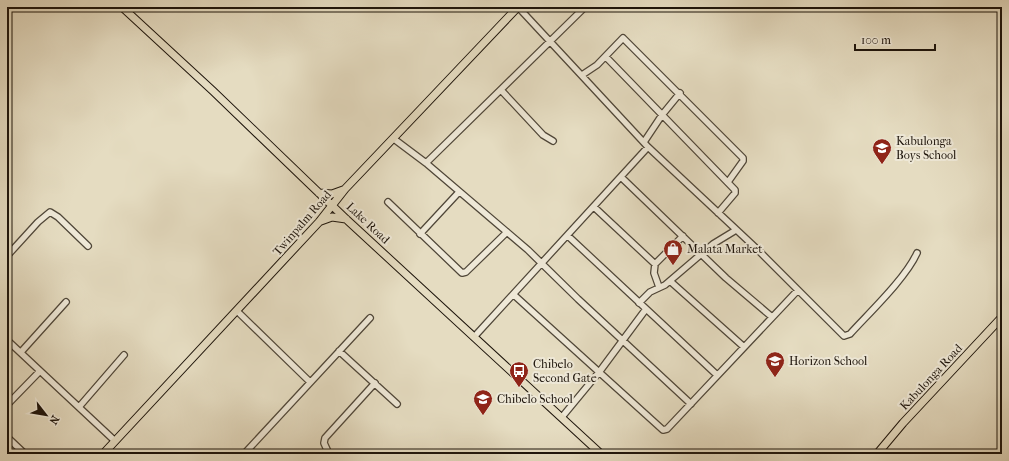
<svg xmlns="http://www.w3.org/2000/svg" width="1009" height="461" viewBox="0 0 1009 461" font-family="'IM FELL French Canon',serif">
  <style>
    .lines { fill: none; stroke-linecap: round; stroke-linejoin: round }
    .minor-casing { stroke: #4f4638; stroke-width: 8 }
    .major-casing { stroke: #1d140b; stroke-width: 9 }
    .minor { stroke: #eee8d7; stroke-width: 5.5 }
    .major { stroke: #e5dcc1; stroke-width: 7 }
    .labels { text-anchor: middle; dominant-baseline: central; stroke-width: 4; stroke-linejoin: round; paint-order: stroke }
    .poi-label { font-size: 12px; fill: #1d140b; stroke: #eee8d7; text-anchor: start }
    .street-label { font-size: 12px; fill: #1d140b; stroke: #eee8d7 }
  </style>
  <rect width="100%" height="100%" fill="#e5dcc1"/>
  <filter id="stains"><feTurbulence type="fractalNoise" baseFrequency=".005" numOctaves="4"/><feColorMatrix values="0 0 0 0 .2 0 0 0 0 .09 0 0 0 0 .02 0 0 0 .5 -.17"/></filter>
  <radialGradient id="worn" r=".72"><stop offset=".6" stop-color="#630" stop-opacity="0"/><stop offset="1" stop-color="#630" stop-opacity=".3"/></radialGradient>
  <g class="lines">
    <g class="minor-casing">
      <path id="minor" d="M518 7 648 147 758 250 844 336 850 334C869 313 906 278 917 253
        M606 57 735 190V193L718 213
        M7 70V76
        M582 75 597 65 623 38 743 158V161L728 182
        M501 90 543 135 553 141
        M394 139 426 163 528 250 578 299 691 404
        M644 142 662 115 680 93
        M426 163 585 7
        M621 177 726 278 772 317
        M388 202 462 273 466 272 507 232
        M594 207 655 264
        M420 234 459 192
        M568 236 717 375
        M7 256 38 222 50 212 58 217 88 246
        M670 281 744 347
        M659 287 654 273 655 264 683 236
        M514 295 663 430 667 429 798 290
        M639 303 650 292 665 285 713 244 736 230
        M237 311 310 382
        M474 337 648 147
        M7 340 115 441
        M339 351 397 404
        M21 352 66 302
        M7 405 40 371
        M79 407 124 355
        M562 417 600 371 646 309
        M7 437 25 454
        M244 454 370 318
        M329 454 324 443 325 438 375 383"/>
    </g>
    <g class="major-casing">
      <path id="major" d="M122 7 213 91 346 219 601 454
        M319 193 332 194 343 190
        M321 221 332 217 346 219
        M103 454 319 222 345 189 518 7
        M877 454 903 423 1002 317"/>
    </g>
    <use href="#minor" class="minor"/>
    <use href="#major" class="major"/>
  </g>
  <defs>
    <g id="school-pin" transform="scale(1)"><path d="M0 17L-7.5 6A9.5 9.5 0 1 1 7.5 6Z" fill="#8f2418" stroke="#eee8d7"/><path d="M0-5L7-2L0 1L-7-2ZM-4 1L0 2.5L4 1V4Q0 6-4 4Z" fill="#fff"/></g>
    <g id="shop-pin" transform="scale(1)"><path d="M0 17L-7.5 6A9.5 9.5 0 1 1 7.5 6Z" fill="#8f2418" stroke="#eee8d7"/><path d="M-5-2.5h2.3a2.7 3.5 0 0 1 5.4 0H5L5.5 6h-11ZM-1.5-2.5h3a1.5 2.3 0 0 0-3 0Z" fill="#fff"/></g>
    <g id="bus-pin" transform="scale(1)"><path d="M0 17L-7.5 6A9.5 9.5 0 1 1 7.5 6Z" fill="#8f2418" stroke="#eee8d7"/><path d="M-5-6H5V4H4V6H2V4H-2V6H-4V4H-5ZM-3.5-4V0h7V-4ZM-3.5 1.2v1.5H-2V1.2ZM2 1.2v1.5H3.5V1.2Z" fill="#fff"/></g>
  </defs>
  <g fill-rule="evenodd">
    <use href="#school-pin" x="882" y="148"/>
    <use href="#shop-pin" x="673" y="249"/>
    <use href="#school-pin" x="775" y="361"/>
    <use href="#bus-pin" x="519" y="371"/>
    <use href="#school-pin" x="483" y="399"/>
  </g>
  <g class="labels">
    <g class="poi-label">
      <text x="896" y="141">Kabulonga<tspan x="896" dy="14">Boys School</tspan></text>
      <text x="687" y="249">Malata Market</text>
      <text x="789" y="361">Horizon School</text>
      <text x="533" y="364">Chibelo<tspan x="533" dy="14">Second Gate</tspan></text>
      <text x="497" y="399">Chibelo School</text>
    </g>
    <g class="street-label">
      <text transform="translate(302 223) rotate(-49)">Twinpalm Road</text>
      <text transform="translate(368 223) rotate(43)">Lake Road</text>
      <text transform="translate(931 377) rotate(-47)">Kabulonga Road</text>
    </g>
  </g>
  <rect width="1009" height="461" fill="none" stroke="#e5dcc1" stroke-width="24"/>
  <rect x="8" y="8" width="993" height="445" fill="none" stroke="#1d140b" stroke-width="2"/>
  <rect x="12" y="12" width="985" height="437" fill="none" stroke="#1d140b"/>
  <g transform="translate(46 415) rotate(121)" stroke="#eee8d7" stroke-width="3" paint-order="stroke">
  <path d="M0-3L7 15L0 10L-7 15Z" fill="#1d140b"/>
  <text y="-6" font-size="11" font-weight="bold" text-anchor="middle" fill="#1d140b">N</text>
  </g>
  <path d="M855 44v6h80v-6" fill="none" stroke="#1d140b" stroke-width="2"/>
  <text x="861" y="44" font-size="12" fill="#1d140b" stroke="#eee8d7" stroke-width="3" paint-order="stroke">100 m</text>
  <rect width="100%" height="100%" filter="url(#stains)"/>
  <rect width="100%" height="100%" fill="url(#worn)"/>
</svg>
